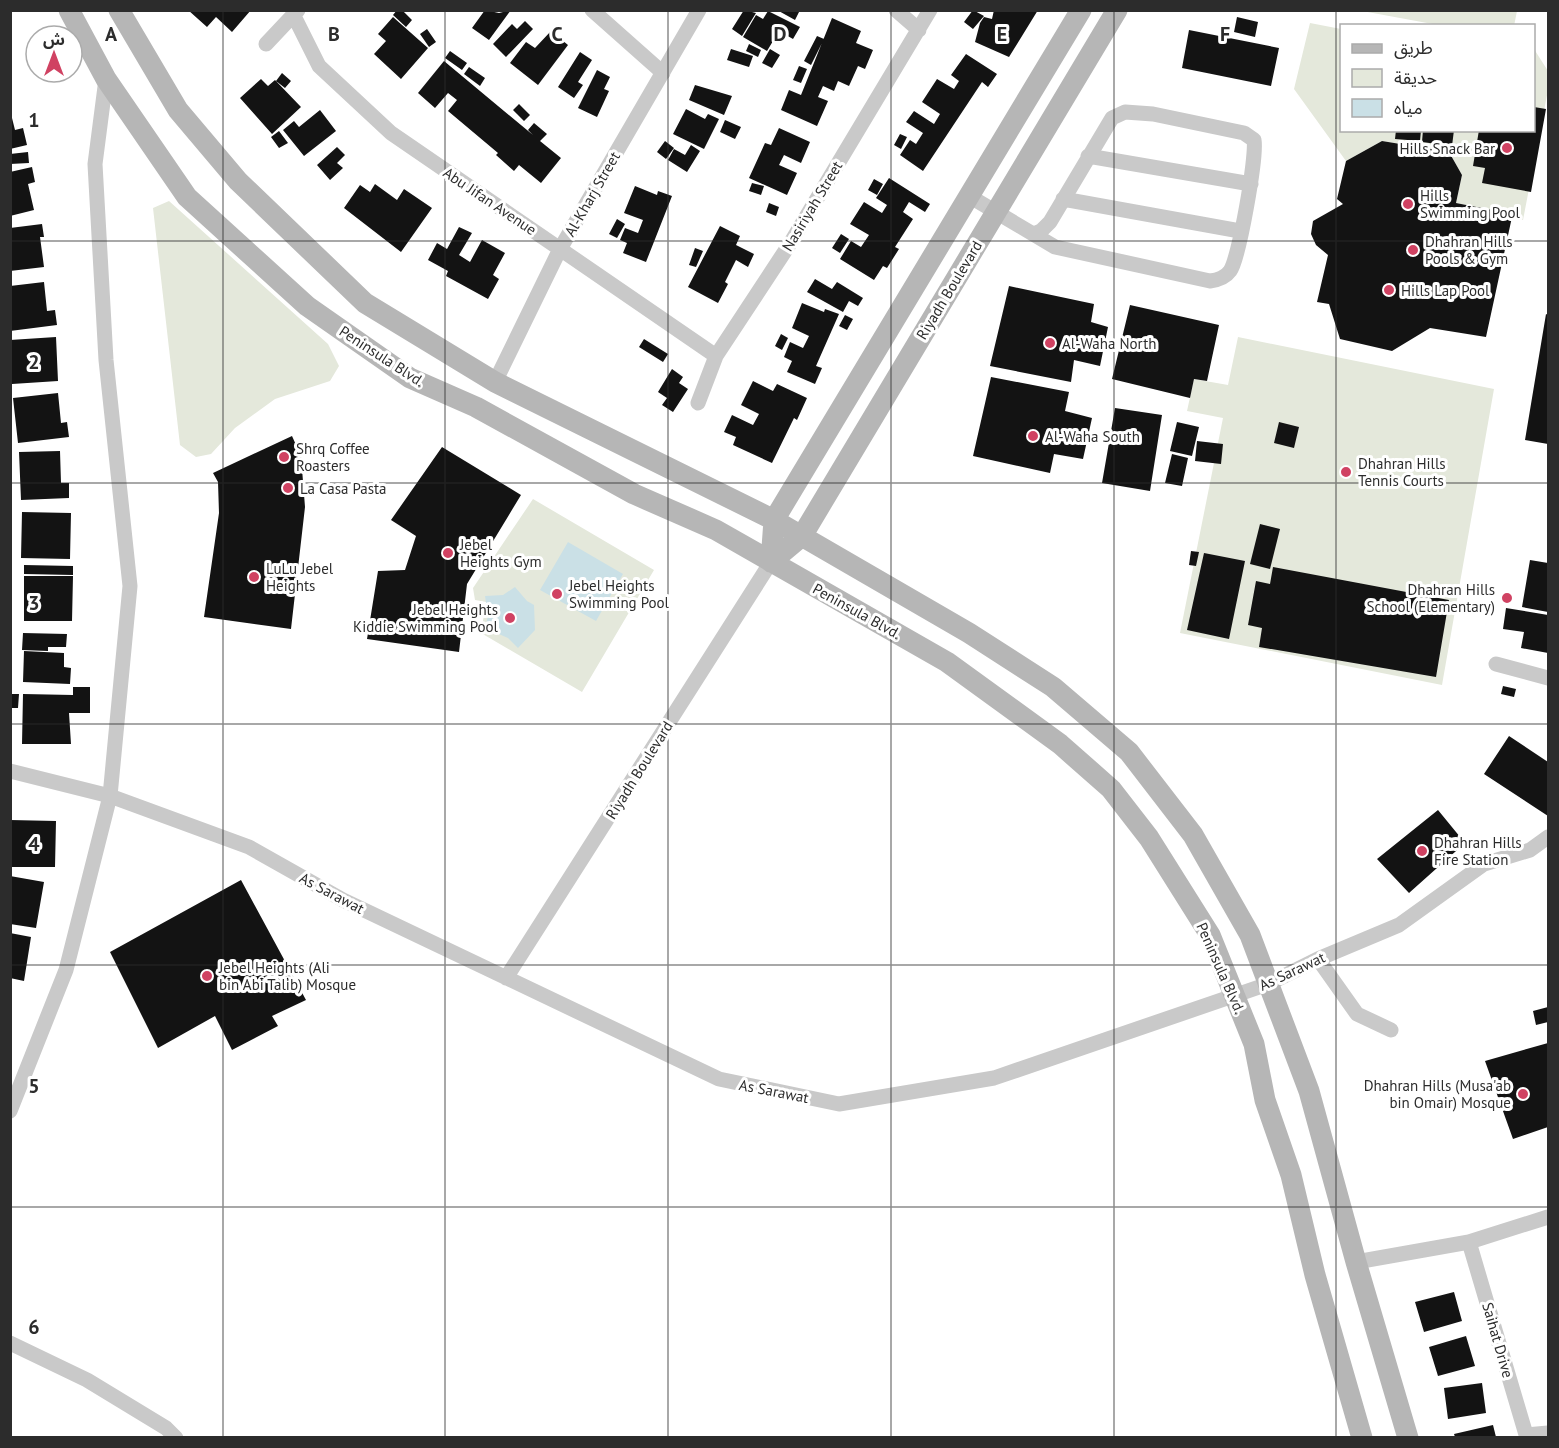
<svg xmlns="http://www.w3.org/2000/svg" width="1559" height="1448" viewBox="0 0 1559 1448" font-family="'PT Sans','Noto Sans Arabic',sans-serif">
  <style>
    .green { fill: #e4e8db }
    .water { fill: #cae0e6 }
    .building { fill: #131313 }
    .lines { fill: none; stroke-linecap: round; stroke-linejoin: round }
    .street { stroke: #c9c9c9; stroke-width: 15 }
    .secondary { stroke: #b6b6b6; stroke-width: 21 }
    .grid { fill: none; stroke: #2c2c2c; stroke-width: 1.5; stroke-opacity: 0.55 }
    .poi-dot { fill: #d04262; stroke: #fff; stroke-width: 2 }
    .labels { text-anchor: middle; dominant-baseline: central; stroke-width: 6; stroke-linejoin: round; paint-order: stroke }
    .poi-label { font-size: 15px; fill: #2c2c2c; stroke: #fff; text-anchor: start }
    .street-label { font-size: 15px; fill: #2c2c2c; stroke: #fff }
    .grid-label { font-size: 20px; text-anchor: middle; font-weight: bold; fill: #2c2c2c; stroke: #fff; stroke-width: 6; stroke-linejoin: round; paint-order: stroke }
  </style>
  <rect width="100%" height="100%" fill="#fff"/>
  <path class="green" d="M1362 11H1517L1514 26 1438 25Z
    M1310 23 1341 29 1342 130H1534V49L1548 71V90L1523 220 1506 213 1456 203 1462 175 1449 152 1382 141 1346 161 1294 89Z
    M169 201 328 344 339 366 330 381 275 399 235 428 211 454 196 457 180 445 153 208Z
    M1238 337 1494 389 1442 685 1180 633 1223 418 1187 411 1194 379 1228 385Z
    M533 499 654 570 582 692 481 633 486 602 475 600 473 588Z"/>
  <path class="water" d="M568 542 623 574 596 621 540 590Z
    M515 587 527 601 534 605 535 630 518 648 508 638 485 628 488 616 485 596 503 595Z"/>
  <path class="building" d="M188 10H251L232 32 216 17 207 27Z
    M397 10H402L412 20 406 27 393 15Z
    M485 10 499 13 511 10 489 40 472 28Z
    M744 10 756 13 742 36 732 29Z
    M777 10H800L795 20Z
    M973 10 984 16 973 29 964 22Z
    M994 10H1038L1009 57 975 42 980 23 984 17 992 19Z
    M768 11 800 27 793 39 779 31 767 51 743 37 756 15 763 19Z
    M393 17 428 48 401 79 374 54 386 41 378 34Z
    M1237 17 1258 22 1255 37 1234 32Z
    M832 18 861 31 856 43 873 50 865 69 858 66 849 86 838 81 834 91 823 86 818 97 828 101 817 126 781 110 789 90 801 95Z
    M525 21 533 29 506 57 493 44 512 24 517 29Z
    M427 29 436 42 429 47 420 34Z
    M1189 30 1279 48 1271 86 1182 68Z
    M551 31 568 45 538 85 510 63 526 42 535 48Z
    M817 36 824 39 811 65 804 61Z
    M749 44 761 50 758 57 746 51Z
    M731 49 753 56 749 67 727 60Z
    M770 49 780 55 772 68 762 63Z
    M450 51 467 63 462 70 445 58Z
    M580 52 592 60 578 82 583 85 574 98 558 87Z
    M966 54 997 74 988 87 982 82 923 171 900 155 910 140 916 144 923 133 906 122 914 111 934 124 940 114 922 102 937 79 954 89 959 81 951 75Z
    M444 61 533 135 528 130 534 123 547 134 540 141 561 158 541 183 519 165 514 171 496 155 498 153 448 111 457 100 448 93 435 108 418 93Z
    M799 66 807 69 801 83 793 80Z
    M469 67 485 78 480 86 464 74Z
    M597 70 610 77 604 89 609 91 597 117 578 108Z
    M282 73 291 81 285 88 276 81Z
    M261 79 268 86 275 80 301 107 272 134 240 98Z
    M695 85 732 96 724 115 689 100Z
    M519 104 530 115 524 121 513 110Z
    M1534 107 1546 109 1531 192 1482 183 1485 168 1473 166 1479 130H1534Z
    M686 109 705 119 708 114 719 119 704 149 673 134Z
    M320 110 336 131 304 156 283 130 294 121 299 127Z
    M11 114 15 130 23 128 27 145 10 149Z
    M725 120 741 127 735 139 720 132Z
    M779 128 810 142 801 163 784 155 779 165 797 173 787 195 749 178 765 143 771 145Z
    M1396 130H1421L1420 141 1395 139Z
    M1423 130H1454L1452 146 1422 142Z
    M279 131 288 143 279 148 271 137Z
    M900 134 907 137 901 149 894 145Z
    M665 141 674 148 666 159 657 152Z
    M1382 141 1449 152 1462 175 1456 203 1507 213 1512 217 1486 337 1430 328 1392 351 1340 339 1329 304 1317 302 1328 255 1316 245 1311 234 1313 221 1343 204 1337 199 1346 161Z
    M691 145 700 151 687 172 668 160 674 149 685 155Z
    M337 147 345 155 337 163 343 168 330 180 317 165Z
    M28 152 29 163 10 164V154Z
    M32 167 35 182 28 184 34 210 10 216V172Z
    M889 178 930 204 925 212 909 202 903 212 913 219 895 247 899 249 887 268 883 266 874 280 840 259 851 241 861 247 869 235 850 224 864 202 882 213 887 205 876 198Z
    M874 179 883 184 877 195 868 190Z
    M752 183 764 186 761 195 749 191Z
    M375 184 397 200 404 189 432 208 401 252 344 208 360 185 370 192Z
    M635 186 657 195 658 191 672 196 646 262 623 253 627 243 620 240 625 228 638 233 643 220 624 213Z
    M769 203 779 207 776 216 766 212Z
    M617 219 625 224 617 238 609 234Z
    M42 224 44 237H40L44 267 10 271V228Z
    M720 226 740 236 736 245 754 254 748 267 736 260 725 282 728 284 718 303 688 287Z
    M459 227 472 233 459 255 470 262 482 240 505 253 493 275 499 279 488 299 446 276 448 271 428 260 437 243 447 249Z
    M841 234 849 239 840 253 832 248Z
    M695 248 703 251 696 267 689 265Z
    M815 279 832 289 837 282 863 298 858 306 849 301 843 312 807 292Z
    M44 282 47 311 55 310 57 325 10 331V286Z
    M1009 286 1094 304 1091 322 1108 327 1100 366 1074 360 1071 382 990 366Z
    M802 303 824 312 825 309 839 314 816 366 822 368 815 384 787 372 792 361 784 357 790 342 803 348 809 336 792 328Z
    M1130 305 1219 325 1207 381 1194 379 1190 398 1112 379Z
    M1546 314 1548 315V444L1525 440Z
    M845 315 853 319 847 330 839 326Z
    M781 334 788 338 782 350 775 346Z
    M56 337 58 381 12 384 10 340Z
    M644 339 668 354 663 362 639 347Z
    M672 369 683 377 679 383 688 389 673 412 662 405 667 398 658 392Z
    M991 377 1069 392 1065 411 1092 418 1083 459 1054 454 1050 473 973 456Z
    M753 381 773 391 777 384 807 398 797 420 794 418 772 463 733 445 736 437 724 432 732 415 753 425 759 414 741 405Z
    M58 393 61 423 67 422 69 437 18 443 13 398Z
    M1115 408 1162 415 1150 491 1102 483Z
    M1177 422 1199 427 1192 456 1170 451Z
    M1279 422 1299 427 1294 448 1274 443Z
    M292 436 301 456 305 507 291 629 204 617 219 513 218 482 213 473Z
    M1197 441 1223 444 1221 464 1195 461Z
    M442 447 521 495 467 584 459 652 367 639 378 571 405 570 416 536 391 520Z
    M60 451 61 483H69V498L21 500 19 452Z
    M1172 454 1188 458 1182 486 1165 483Z
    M22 512 71 513 70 559 21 558Z
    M1260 524 1280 529 1270 569 1250 564Z
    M1191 551 1199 552 1196 566 1189 565Z
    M1204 553 1245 561 1229 639 1187 630Z
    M1530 560 1548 563V612L1522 607Z
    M24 565 73 566V575L24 574Z
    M1273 567 1449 600 1436 677 1259 647 1262 628 1248 625 1256 581 1270 584Z
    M24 576H73L72 621H24Z
    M1506 608 1548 615V653L1521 648 1524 632 1503 629Z
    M23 633 67 634 66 647H48V651L22 650Z
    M24 651 64 653V667L71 668 70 684 23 682Z
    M1503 686 1516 689 1514 697 1501 694Z
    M73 687H90V713H69L71 744H22L23 694 73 695Z
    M10 694H19L18 708H10Z
    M1509 736 1548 762V816L1484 774Z
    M1438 810 1465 843 1409 893 1377 859Z
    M10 820 56 821 55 867H10Z
    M10 876 44 882 36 928 10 924Z
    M241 880 306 1000 272 1016 278 1026 232 1050 215 1016 158 1048 110 952Z
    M10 933 31 937 24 981 10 978Z
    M1548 1007V1022L1536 1025 1533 1011Z
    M1548 1043V1127L1513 1139 1485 1061Z
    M1454 1292 1462 1321 1424 1332 1415 1302Z
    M1466 1336 1475 1366 1438 1376 1429 1347Z
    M1482 1383 1486 1413 1448 1419 1444 1388Z
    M1493 1425 1496 1437H1455L1454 1434Z"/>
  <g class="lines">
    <path class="street" d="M592 10 663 73
      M896 10 919 30
      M294 16 319 66 391 133 716 356
      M266 44 298 10
      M1088 156 1251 184
      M969 196 1055 247 1210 281C1218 280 1225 278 1230 271 1239 259 1257 156 1254 140L1244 133 1153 114 1125 112 1112 118 1050 222 1041 231 1034 234
      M1063 199 1240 231
      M495 382 560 249 699 10
      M698 403 716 356 791 242 930 10
      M1496 664 1548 678
      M10 771 110 796 249 847 343 900 719 1079 839 1104 994 1078 1268 984 1318 959 1399 925 1484 864 1530 850 1548 837
      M1318 959 1357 1014 1391 1030
      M506 978 771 562
      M10 1111 66 970 110 796 130 586 106 360 95 164 106 79
      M1469 1242 1527 1438
      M1356 1262 1469 1242 1548 1217
      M10 1343 87 1380 166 1428 176 1438
      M1526 1435 1548 1433"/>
    <path class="secondary" d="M69 10 106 79 187 197 307 306 410 378 476 407 634 494 716 530 947 662 1060 744 1111 789 1149 838 1210 935 1254 1044 1265 1100 1291 1175 1315 1275 1362 1438
      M119 10 178 110 238 181 365 303 495 382 774 520 969 633 1053 687 1129 752 1193 835 1250 935 1309 1091 1356 1262 1408 1438
      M1081 10 774 520 771 562 802 536 1117 10"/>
  </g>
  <path class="grid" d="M223 10V1438M445 10V1438M668 10V1438M891 10V1438M1114 10V1438M1336 10V1438M10 241H1548M10 483H1548M10 724H1548M10 965H1548M10 1207H1548"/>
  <g class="poi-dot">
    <circle cx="1507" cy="148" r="6"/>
    <circle cx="1408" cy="204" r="6"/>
    <circle cx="1413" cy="250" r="6"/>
    <circle cx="1389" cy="290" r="6"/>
    <circle cx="1050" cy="343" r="6"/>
    <circle cx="1033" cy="436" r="6"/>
    <circle cx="284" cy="457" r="6"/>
    <circle cx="1346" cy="472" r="6"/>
    <circle cx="288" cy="488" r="6"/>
    <circle cx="448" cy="553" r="6"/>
    <circle cx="254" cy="577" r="6"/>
    <circle cx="557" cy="594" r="6"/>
    <circle cx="1507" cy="598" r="6"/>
    <circle cx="510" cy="618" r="6"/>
    <circle cx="1422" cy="851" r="6"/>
    <circle cx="207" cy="976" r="6"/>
    <circle cx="1523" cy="1094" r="6"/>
  </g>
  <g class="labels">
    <g class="poi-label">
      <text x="1495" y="148" text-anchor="end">Hills Snack Bar</text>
      <text x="1420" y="195">Hills<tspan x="1420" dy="17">Swimming Pool</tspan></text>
      <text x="1425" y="241">Dhahran Hills<tspan x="1425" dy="17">Pools &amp; Gym</tspan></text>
      <text x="1401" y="290">Hills Lap Pool</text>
      <text x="1062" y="343">Al-Waha North</text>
      <text x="1045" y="436">Al-Waha South</text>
      <text x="296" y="448">Shrq Coffee<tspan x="296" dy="17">Roasters</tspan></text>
      <text x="1358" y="463">Dhahran Hills<tspan x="1358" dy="17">Tennis Courts</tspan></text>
      <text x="300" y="488">La Casa Pasta</text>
      <text x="460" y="544">Jebel<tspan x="460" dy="17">Heights Gym</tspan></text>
      <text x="266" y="568">LuLu Jebel<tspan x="266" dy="17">Heights</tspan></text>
      <text x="569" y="585">Jebel Heights<tspan x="569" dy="17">Swimming Pool</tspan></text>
      <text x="1495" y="589" text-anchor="end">Dhahran Hills<tspan x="1495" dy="17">School (Elementary)</tspan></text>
      <text x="498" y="609" text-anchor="end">Jebel Heights<tspan x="498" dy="17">Kiddie Swimming Pool</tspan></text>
      <text x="1434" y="842">Dhahran Hills<tspan x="1434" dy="17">Fire Station</tspan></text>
      <text x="219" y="967">Jebel Heights (Ali<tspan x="219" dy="17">bin Abi Talib) Mosque</tspan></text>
      <text x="1511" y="1085" text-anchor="end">Dhahran Hills (Musa'ab<tspan x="1511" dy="17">bin Omair) Mosque</tspan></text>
    </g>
    <g class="street-label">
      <text transform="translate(592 194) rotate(-60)">Al-Kharj Street</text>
      <text transform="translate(490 201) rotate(34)">Abu Jifan Avenue</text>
      <text transform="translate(812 206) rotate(-59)">Nasiriyah Street</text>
      <text transform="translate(949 290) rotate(-59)">Riyadh Boulevard</text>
      <text transform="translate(382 356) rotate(33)">Peninsula Blvd.</text>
      <text transform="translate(857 611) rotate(29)">Peninsula Blvd.</text>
      <text transform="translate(639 770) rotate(-58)">Riyadh Boulevard</text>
      <text transform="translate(332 893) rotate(28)">As Sarawat</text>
      <text transform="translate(1221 968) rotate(66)">Peninsula Blvd.</text>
      <text transform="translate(1292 971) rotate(-25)">As Sarawat</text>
      <text transform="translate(774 1091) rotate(11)">As Sarawat</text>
      <text transform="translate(1498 1340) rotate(74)">Saihat Drive</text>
    </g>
  </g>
  <g class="grid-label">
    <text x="111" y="41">A</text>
    <text x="334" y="41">B</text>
    <text x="557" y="41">C</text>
    <text x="780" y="41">D</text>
    <text x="1002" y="41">E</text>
    <text x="1225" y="41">F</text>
    <text x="34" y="127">1</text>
    <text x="34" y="369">2</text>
    <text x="34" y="610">3</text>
    <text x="34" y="851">4</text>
    <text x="34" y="1093">5</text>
    <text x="34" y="1334">6</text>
  </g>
  <rect width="1559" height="1448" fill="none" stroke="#2c2c2c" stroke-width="24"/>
  <rect x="1340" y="24" width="195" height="108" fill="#ffffff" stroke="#ababab" stroke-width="1.5"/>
  <rect x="1352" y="44" width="30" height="9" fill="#b6b6b6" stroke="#ababab" stroke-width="1.5"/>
  <text x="1394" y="54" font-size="18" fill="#2c2c2c">طريق</text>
  <rect x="1352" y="69" width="30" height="18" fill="#e4e8db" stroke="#ababab" stroke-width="1.5"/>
  <text x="1394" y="84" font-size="18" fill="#2c2c2c">حديقة</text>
  <rect x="1352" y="99" width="30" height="18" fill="#cae0e6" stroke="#ababab" stroke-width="1.5"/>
  <text x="1394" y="114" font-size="18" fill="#2c2c2c">مياه</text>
  <g transform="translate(54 54)"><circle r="28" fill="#ffffff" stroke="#ababab" stroke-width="1.5"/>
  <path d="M0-4.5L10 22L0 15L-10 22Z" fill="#d04262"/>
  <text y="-9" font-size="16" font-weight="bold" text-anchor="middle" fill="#2c2c2c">ش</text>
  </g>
</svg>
